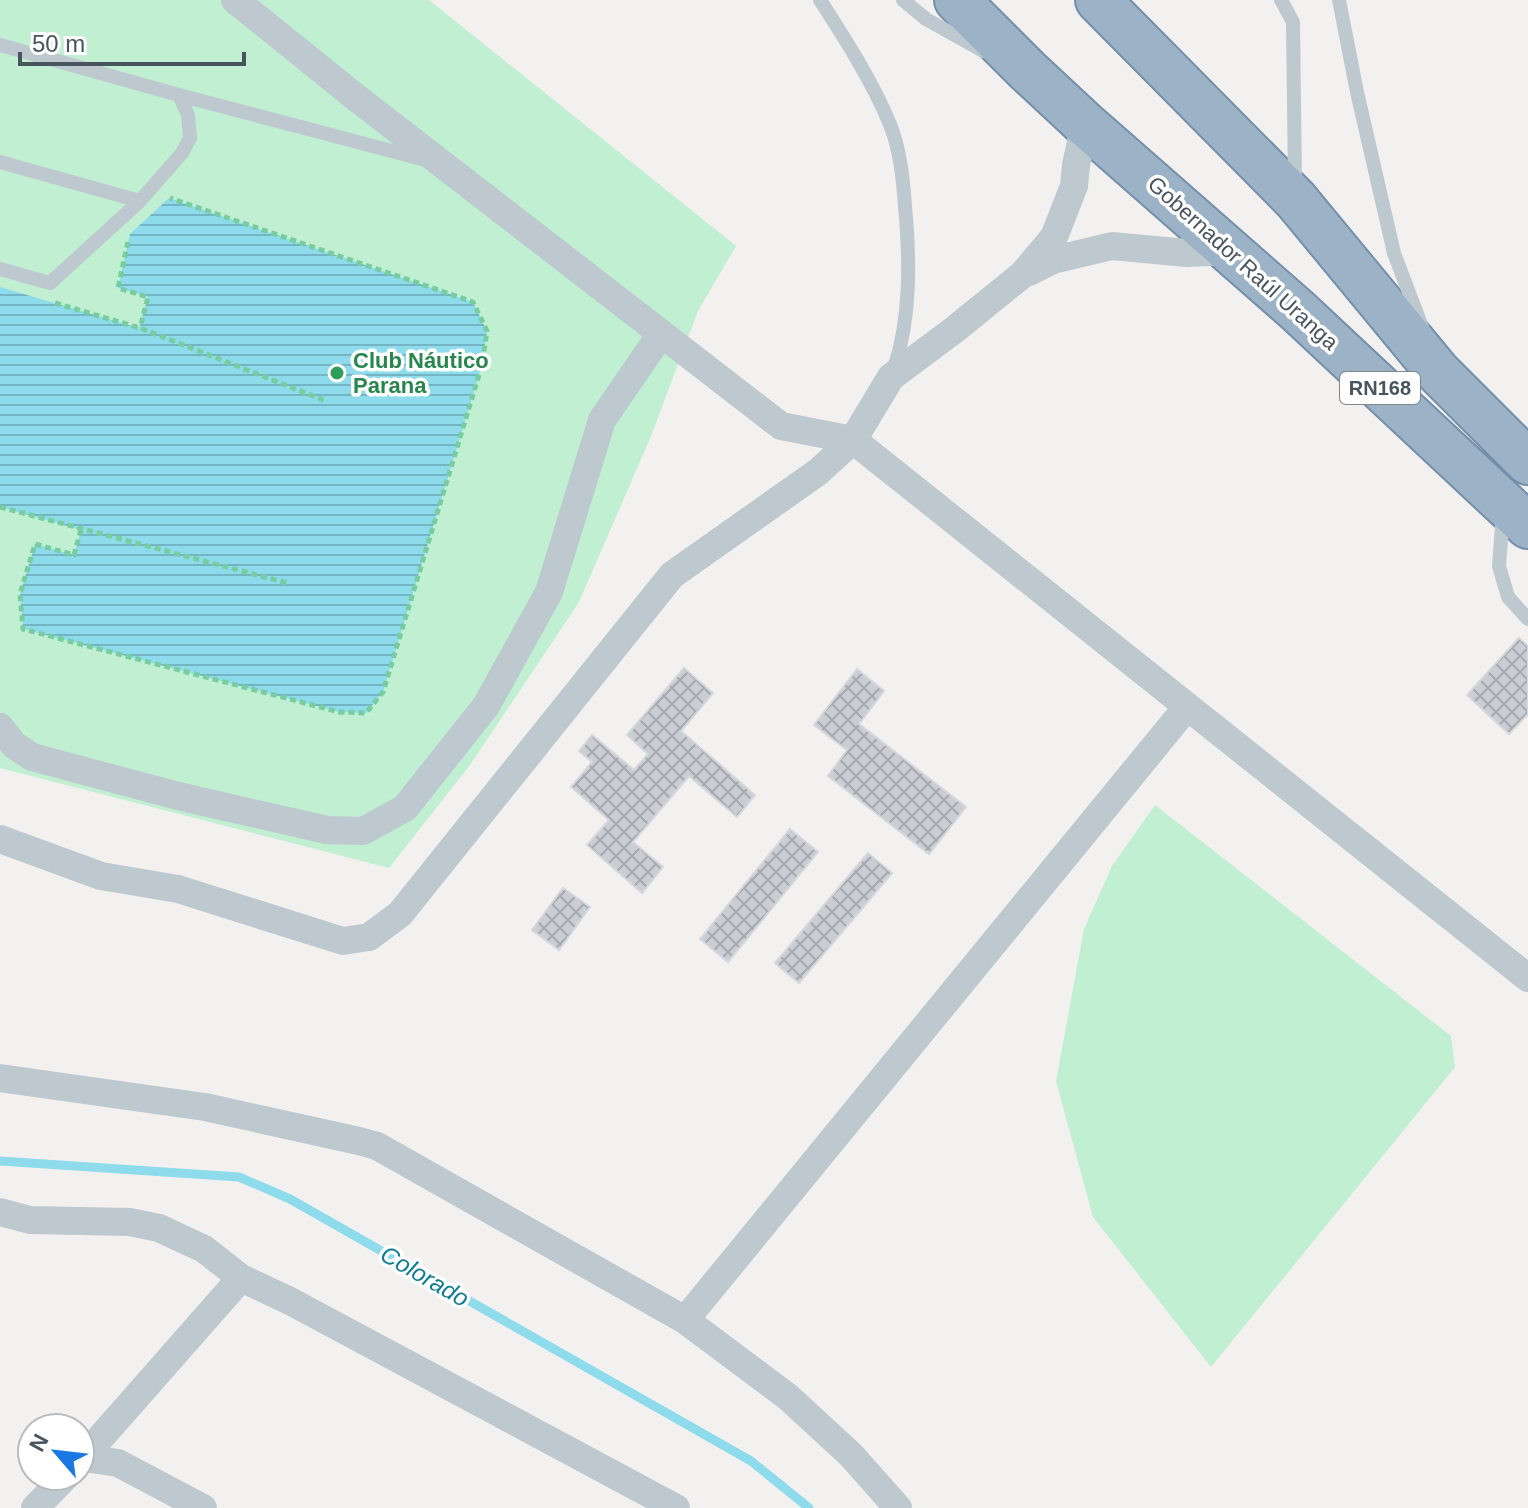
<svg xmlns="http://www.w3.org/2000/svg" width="1528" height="1508" viewBox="0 0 1528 1508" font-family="Arial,sans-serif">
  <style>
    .pitch { fill: #c0efd1 }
    .water { fill: url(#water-rules) }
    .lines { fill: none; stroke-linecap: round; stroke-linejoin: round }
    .stream { stroke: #8ddbeb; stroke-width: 9 }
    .building { fill: url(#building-cross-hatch); stroke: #d4d7dc; stroke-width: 2 }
    .trunk-casing { stroke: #748faa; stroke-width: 48 }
    .path { stroke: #78cda0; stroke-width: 5; stroke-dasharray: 6 4; stroke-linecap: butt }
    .service { stroke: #bec8cf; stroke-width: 14 }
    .minor { stroke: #bec8cf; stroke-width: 28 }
    .trunk { stroke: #9cb2c6; stroke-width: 44 }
    .leisure-dot { fill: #2e9e5b; stroke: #fff; stroke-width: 3 }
    .labels { text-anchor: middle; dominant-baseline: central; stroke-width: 7; stroke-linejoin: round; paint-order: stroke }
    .shield { fill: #fff; stroke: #7f878e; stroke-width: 2 }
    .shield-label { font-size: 20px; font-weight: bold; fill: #48545e }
    .street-label { font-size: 22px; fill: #48545e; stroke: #fff }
    .leisure-label { font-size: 22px; font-weight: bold; fill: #27864d; stroke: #fff; text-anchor: start }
    .water-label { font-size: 24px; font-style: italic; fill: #0e7c94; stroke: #fff }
  </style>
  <defs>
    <pattern id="water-rules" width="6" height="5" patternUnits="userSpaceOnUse" patternTransform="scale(2)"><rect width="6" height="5" fill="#8ddbeb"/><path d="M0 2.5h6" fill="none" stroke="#75b4c2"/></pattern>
    <pattern id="building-cross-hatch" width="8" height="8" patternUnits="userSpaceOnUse" patternTransform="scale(2)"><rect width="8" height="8" fill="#cacdd3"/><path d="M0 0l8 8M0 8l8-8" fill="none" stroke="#a6a9ae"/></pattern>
  </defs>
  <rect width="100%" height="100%" fill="#f3f0f0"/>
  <path class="pitch" d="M0 0H429L736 246 698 311 651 436 579 602 470 765 389 868 0 768Z
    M1155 805 1451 1036 1455 1067 1211 1367 1093 1217 1056 1081 1084 929 1112 866Z"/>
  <path class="water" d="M169 198 473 302 487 331 482 365 383 692 366 713 339 712 23 629 20 594 35 544 74 555 81 530 0 507V287L139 328 148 297 118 288 130 234Z"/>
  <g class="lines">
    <path class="stream" d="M0 1161 239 1177 290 1199 751 1461 809 1508"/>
  </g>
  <path class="building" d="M1519 638 1528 646V714L1509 734 1467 695Z
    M684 668 713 693 681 731 755 795 737 817 689 776 633 842 663 867 642 893 587 845 609 820 571 787 592 762 579 751 592 735 634 770 648 754 627 735Z
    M857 669 884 691 859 724 966 807 929 854 828 776 847 750 814 725Z
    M790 829 818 852 728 962 700 939Z
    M868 853 892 873 799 983 775 963Z
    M563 888 590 907 559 950 532 930Z"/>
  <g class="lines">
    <g class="trunk-casing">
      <path id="trunk" d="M957 0 1027 70 1085 124 1297 310 1528 526
        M1098 0 1296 200 1438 372 1528 462"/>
    </g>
    <path class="path" d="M128 242 118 288 148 297 140 328
      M55 303 140 328 326 401
      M0 507 287 583
      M81 530 74 555 35 544 20 594 23 629 339 712 366 713 383 692 482 365 487 331 473 302 170 198"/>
    <path class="service" d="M820 0C845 39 871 79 889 122 900 148 903 178 905 206 910 260 911 317 894 369
      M903 0 926 19 983 51
      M1281 0 1293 22 1295 184
      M1339 0 1357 92 1394 253 1422 327
      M0 45 179 95 188 115 190 138 182 153 140 201 50 283 0 269
      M179 95 422 159
      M0 162 140 201
      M1503 512 1499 566 1508 597 1528 619"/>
    <path class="minor" d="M235 0 358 99 781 426 853 440 1528 978
      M1029 272 1053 260 1112 246 1187 253 1231 251
      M0 727 14 745 32 757 178 796 327 830 363 831 405 808 486 706 549 592 602 420 661 334
      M0 839 101 876 178 889 343 941 369 937 400 914 672 575 818 472 853 440 891 377 954 330 1022 275 1054 237 1074 186 1076 165 1085 124
      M0 1078 205 1107 359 1141 377 1146 685 1320 788 1397 851 1455 898 1508
      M0 1212 30 1220 130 1222 159 1228 204 1249 241 1278 290 1301 676 1508
      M685 1320 1187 707
      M84 1458 118 1463 203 1508
      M80 1461 241 1278
      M35 1508 66 1476"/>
    <use href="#trunk" class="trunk"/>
  </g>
  <circle class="leisure-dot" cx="337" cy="373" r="8"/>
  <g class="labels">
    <rect class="shield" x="1340" y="372" width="80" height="32" rx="6"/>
    <g class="shield-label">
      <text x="1380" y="388">RN168</text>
    </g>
    <g class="street-label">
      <text transform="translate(1243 263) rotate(42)">Gobernador Raúl Uranga</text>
    </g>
    <g class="leisure-label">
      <text x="353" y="360">Club Náutico<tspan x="353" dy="25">Parana</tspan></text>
    </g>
    <g class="water-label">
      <text transform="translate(425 1276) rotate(30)">Colorado</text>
    </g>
  </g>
  <g transform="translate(56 1452) rotate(298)"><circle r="38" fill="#ffffff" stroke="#b6bbbf" stroke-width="2"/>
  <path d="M0-6L14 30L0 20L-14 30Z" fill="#1b78e2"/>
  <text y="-12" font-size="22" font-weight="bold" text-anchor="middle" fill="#48545e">N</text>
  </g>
  <path d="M20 52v12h224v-12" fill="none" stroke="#48545e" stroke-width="4"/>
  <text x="32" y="52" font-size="24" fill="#48545e" stroke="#ffffff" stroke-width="6" paint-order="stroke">50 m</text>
</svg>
